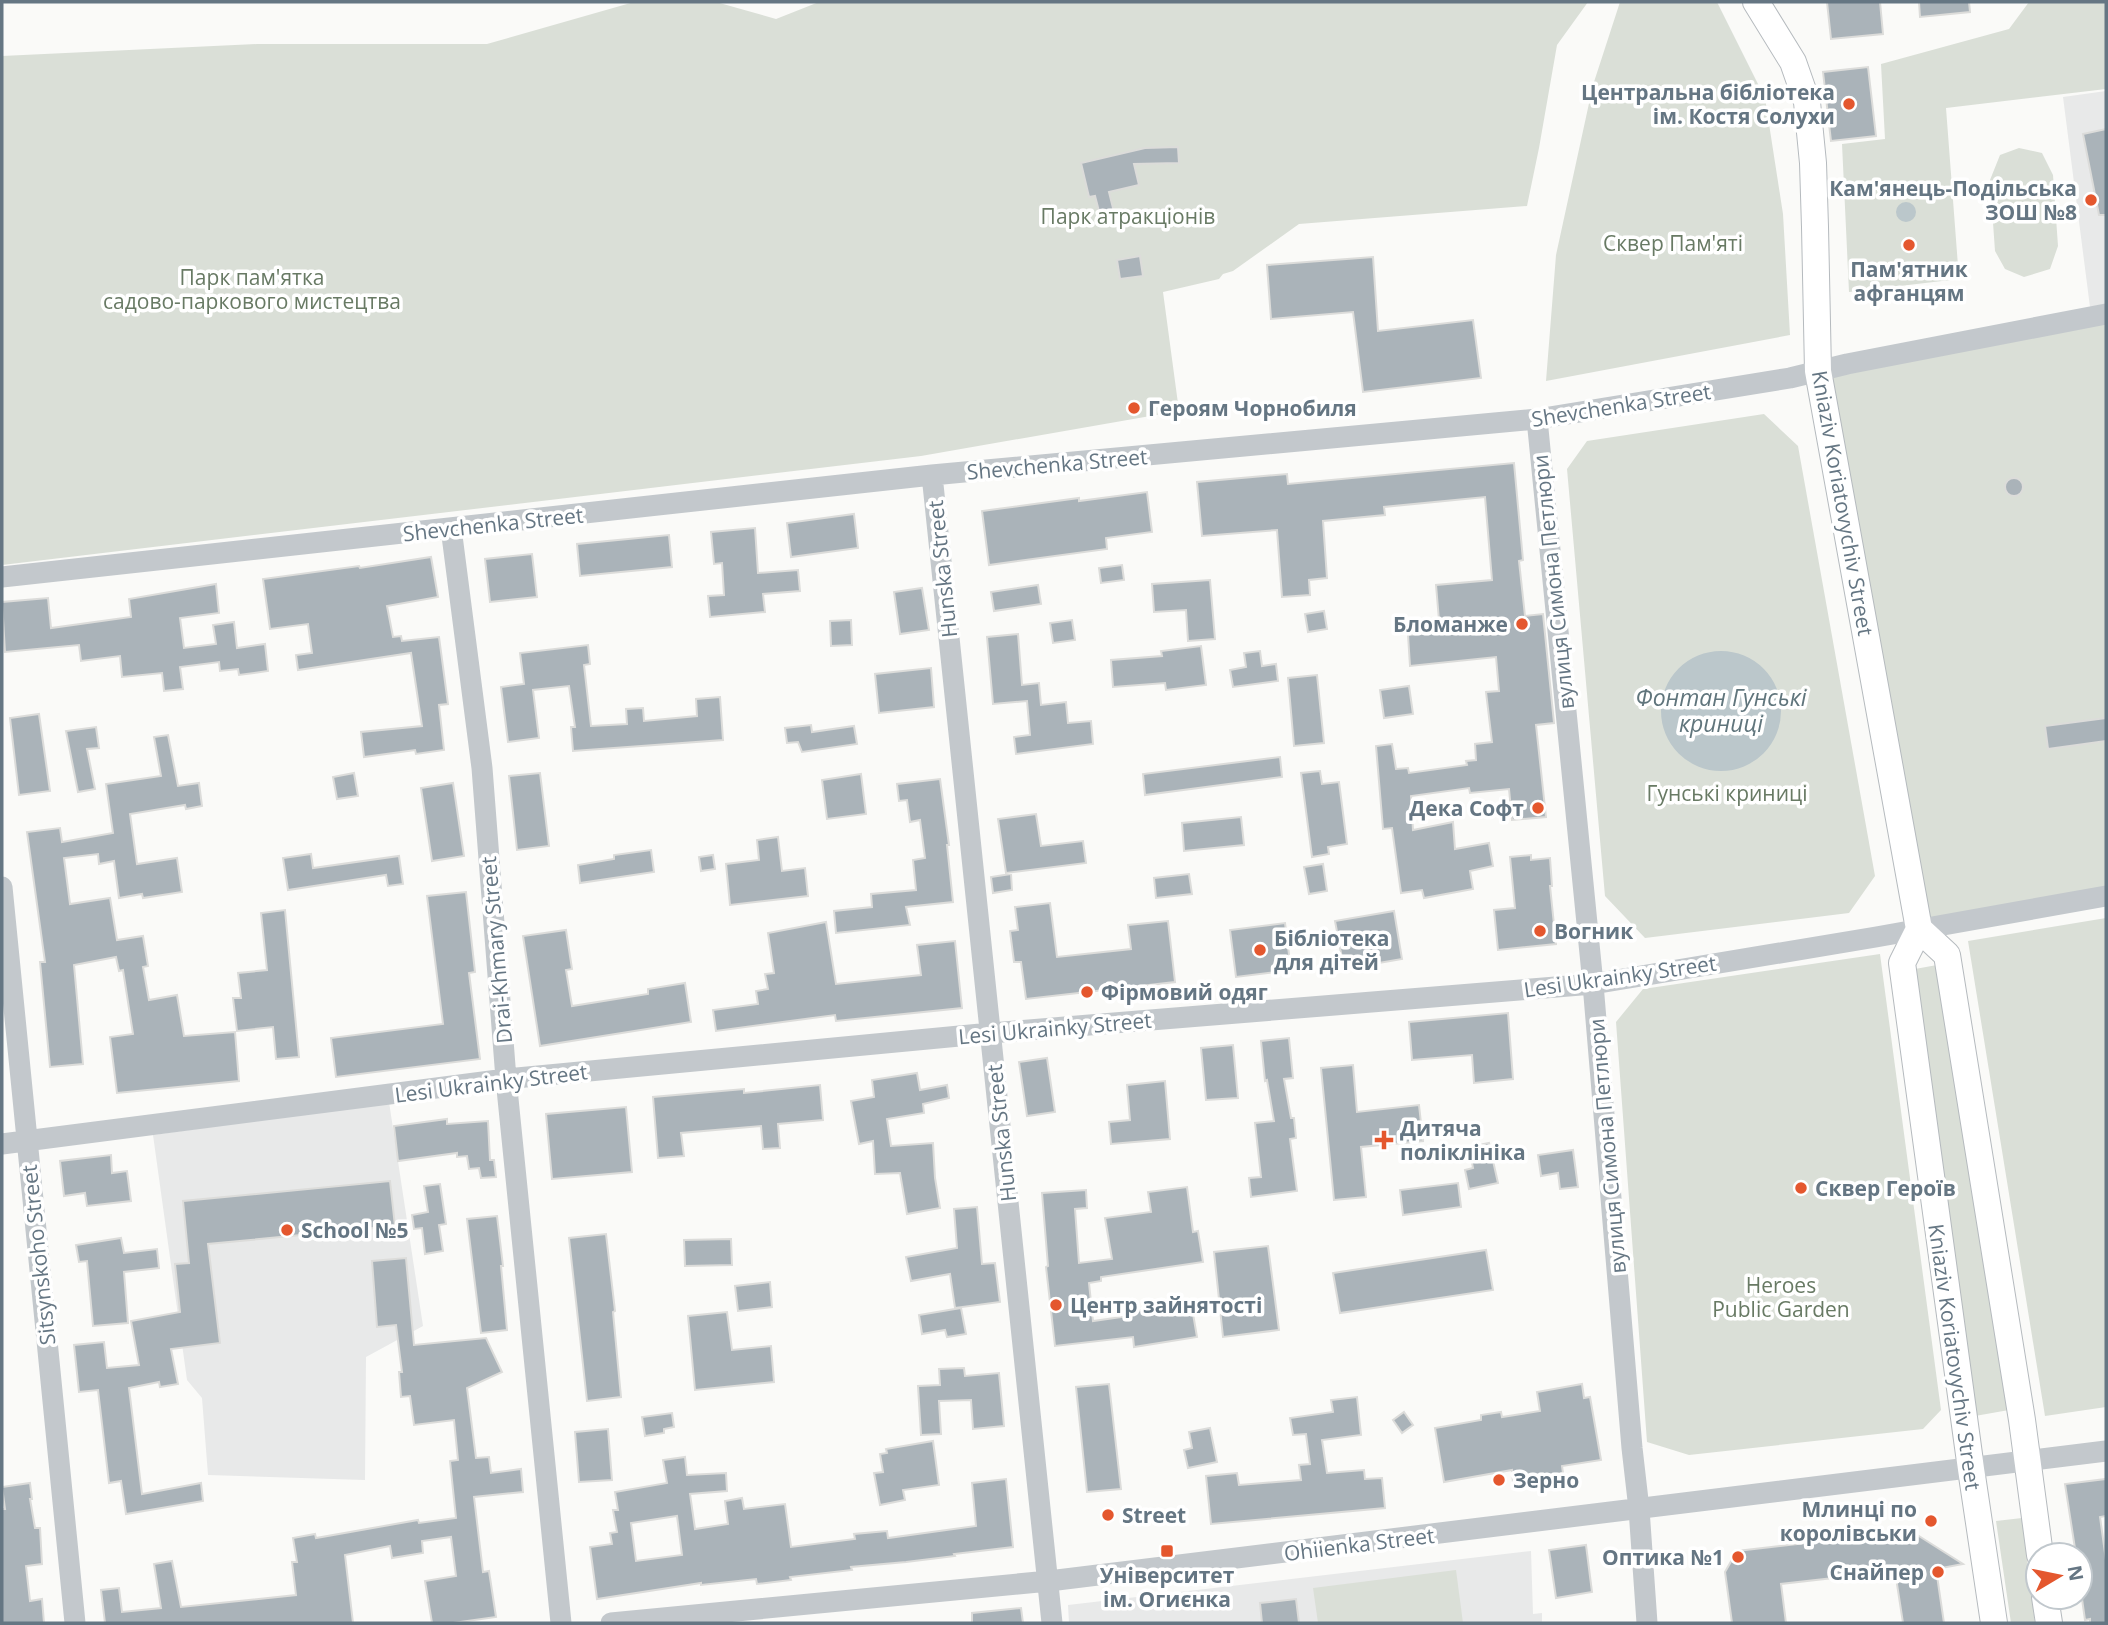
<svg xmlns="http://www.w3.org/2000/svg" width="2108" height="1625" viewBox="0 0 2108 1625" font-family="'Open Sans',sans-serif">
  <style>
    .built { fill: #e8e9e9 }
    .green { fill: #dadfd7 }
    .water { fill: #bbc7cb }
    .building { fill: #aab3b9; stroke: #dcdcda; stroke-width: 2; fill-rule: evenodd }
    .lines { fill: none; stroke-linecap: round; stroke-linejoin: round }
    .major-casing { stroke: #b5babe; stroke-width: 28 }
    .minor { stroke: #c3c8cc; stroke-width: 21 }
    .major { stroke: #fff; stroke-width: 26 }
    .poi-dot { fill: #e4572e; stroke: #fff; stroke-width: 2.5 }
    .labels { text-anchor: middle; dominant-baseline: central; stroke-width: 7; stroke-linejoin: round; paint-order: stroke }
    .poi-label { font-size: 21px; font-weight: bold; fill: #657683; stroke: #fff; text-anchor: start }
    .park-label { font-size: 21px; fill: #687a64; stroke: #fff }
    .street-label { font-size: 21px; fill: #657683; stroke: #fff }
    .water-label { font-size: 23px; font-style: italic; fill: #60757c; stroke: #fff }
  </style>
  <rect width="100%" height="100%" fill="#fafaf8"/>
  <path class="built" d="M2106 91V304L2090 307 2063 97Z
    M389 1102 423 1326 366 1357 365 1480 208 1475 202 1398 187 1380 153 1135Z
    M1531 1551 1533 1614 1542 1613V1623H1069L1068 1605Z"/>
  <path class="green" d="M634 2H716L776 19 819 2H1588L1557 45 1539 148 1527 206 1299 224 1233 271 1223 274 1219 279 1163 292 1179 411 921 456 2 565V56L257 44H487Z
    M1620 2H1717L1765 98 1783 214 1790 335 1546 381 1556 255 1593 85Z
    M2029 2H2106V89L1946 108 1959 279 1849 292 1842 144 1885 139 1881 64 2009 29Z
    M2019 148 2042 153 2053 175 2058 246 2050 269 2024 277 2005 269 1995 251 1990 180 2000 155Z
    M2106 314V896L1919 929 1818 371Z
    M1764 414 1798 446 1875 876 1849 913 1645 938 1605 896 1567 469 1587 441Z
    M2106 918V1407L2045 1416 1968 941Z
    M1880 954 1941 1410 1923 1429 1689 1455 1647 1442 1616 1022 1643 989Z
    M1937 965 2009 1410 1975 1416 1915 969Z
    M2022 1518 2035 1623H2011L1996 1521Z
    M1456 1570 1463 1623H1318L1313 1588Z"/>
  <path class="water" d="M1896 212a10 10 0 1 1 20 0a10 10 0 1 1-20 0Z
    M1661 711a60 60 0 1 1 120 0a60 60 0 1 1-120 0Z"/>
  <path class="building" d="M1827 2H1880L1883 34 1831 39Z
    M1919 2H1969L1970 12 1920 17Z
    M1868 67 1876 136 1831 141 1823 72Z
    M2106 129V215H2099L2083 134Z
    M1178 147 1179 163 1134 164 1139 185 1109 192 1115 216 1101 219 1095 196 1089 197 1081 163 1145 148Z
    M1140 256 1143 276 1120 279 1117 260Z
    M1373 257 1378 331 1473 320 1481 378 1363 392 1353 312 1271 319 1267 265Z
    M1514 463 1523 560 1519 561 1525 616 1543 614 1554 723 1536 725 1546 817 1512 820 1509 789 1470 793 1469 788 1411 796 1413 830 1453 822 1455 849 1489 843 1493 866 1470 871 1473 889 1424 898 1422 890 1401 893 1392 828 1383 829 1376 746 1392 744 1396 769 1408 768 1409 773 1467 765 1466 761 1476 760 1475 744 1492 742 1486 692 1499 691 1496 657 1410 666 1408 635 1440 632 1436 585 1492 580 1485 497 1384 507 1385 515 1323 521 1327 578 1309 580 1310 595 1282 597 1277 530 1202 536 1197 482 1287 474 1288 484Z
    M2005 487a9 9 0 1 1 18 0a9 9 0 1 1-18 0Z
    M1147 492 1152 532 1106 538 1107 549 989 565 982 511 1079 498V501Z
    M854 514 858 548 791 557 787 523Z
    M755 528 758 573 798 570 800 591 763 594 765 612 710 617 708 596 724 595 722 563 714 564 711 532Z
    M669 535 672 567 580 576 577 544Z
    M532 554 537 597 490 602 485 559Z
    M431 557 438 597 387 606 393 637 401 636 402 641 439 637 448 704 439 705 444 750 416 754 415 750 364 757 361 732 422 726 411 653 298 670 296 655 312 653 308 624 270 629 263 579 359 566 360 568Z
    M1122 565 1124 580 1101 583 1099 568Z
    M1210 580 1215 639 1188 641 1186 610 1154 612 1152 584Z
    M216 584 219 613 180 618 184 648 216 644 213 625 234 622 237 648 265 644 268 671 239 675 238 669 220 671 219 662 180 667 183 689 164 691 162 673 122 677 120 656 81 661 79 645 5 652 2 602 48 598 51 628 131 617 129 599Z
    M1038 585 1041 604 994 611 991 592Z
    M922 588 929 630 900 634 894 592Z
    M1324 611 1327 629 1308 632 1305 614Z
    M851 620 852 645 831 646 830 621Z
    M1072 620 1075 640 1053 643 1050 623Z
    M1018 634 1022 685 1039 683 1041 705 1066 702 1068 723 1091 721 1093 744 1016 754 1014 737 1030 735 1027 701 993 704 987 637Z
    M588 645 590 664 584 665 591 726 627 724 626 709 643 708 644 721 697 716 696 699 720 697 723 740 573 751 571 727H575L569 686 533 690 539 738 508 742 501 687 524 684 520 653Z
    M1201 646 1206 685 1166 690 1165 683 1113 687 1111 660 1162 656 1161 651Z
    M1260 651 1262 666 1276 664 1278 681 1233 687 1230 670 1246 667 1244 653Z
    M931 668 934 707 879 713 875 674Z
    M1317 675 1324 743 1294 746 1288 678Z
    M1409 686 1413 714 1384 718 1380 690Z
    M39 714 50 791 19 795 10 718Z
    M2106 718V741L2048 749 2045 726Z
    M811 725 812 732 854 726 857 744 802 752 798 742 787 743 785 728Z
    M96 727 99 748 87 749 95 789 78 792 66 731Z
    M168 735 178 786 199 783 202 806 186 809 185 805 130 814 137 864 177 858 182 892 143 898 142 894 119 898 114 861 99 864 98 854 64 858 70 904 110 898 117 940 143 936 148 966 143 967 149 1000 177 995 184 1036 235 1032 239 1081 117 1093 110 1037 133 1034 123 970 119 971 116 957 74 965 83 1064 50 1067 40 962H45L27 832 60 828 62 842 113 833 106 784 161 776 154 737Z
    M1280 757 1282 777 1145 795 1143 774Z
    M1320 771 1322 784 1339 782 1347 844 1328 847 1329 854 1312 857 1301 773Z
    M354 773 358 796 337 799 333 777Z
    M540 773 549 846 517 850 509 776Z
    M861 774 866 814 827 819 822 780Z
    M940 779 949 845H947L953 902 906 907 910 925 836 933 834 911 872 907 871 894 916 890 913 860 925 858 920 820 910 822 907 800 899 801 897 784Z
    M453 783 464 856 432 861 421 788Z
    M1036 814 1041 846 1083 841 1086 863 1006 873 998 819Z
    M1241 817 1244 845 1184 851 1182 823Z
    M778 837 782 871 805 868 808 896 730 905 726 864 759 860 757 840Z
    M651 850 654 872 580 883 578 865 614 859V855Z
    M311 854 313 868 399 856 403 884 388 886 386 875 288 890 283 858Z
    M713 855 715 869 701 871 699 857Z
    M1531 855V860L1550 858 1552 886H1550L1556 944 1498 950 1494 910 1515 908 1510 857Z
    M1323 864 1327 891 1309 894 1304 867Z
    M1011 874 1012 890 993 893 991 877Z
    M1189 874 1192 894 1156 898 1154 878Z
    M466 892 475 972 469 973 480 1059 336 1077 331 1038 443 1024 427 896Z
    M1050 903 1057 957 1131 949 1128 925 1168 921 1175 982 1026 999 1021 962H1014L1010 931 1018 930 1015 907Z
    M285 910 299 1057 276 1059 273 1027 237 1031 233 998H241L238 973 267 970 261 913Z
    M1394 911 1402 959 1344 969 1335 921Z
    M826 922 836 984 921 975 917 945 955 941 962 1008 836 1021 835 1015 716 1031 713 1010 758 1004 756 991 768 989 765 974 774 973 768 933Z
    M1285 923 1291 970 1236 977 1230 930Z
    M566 930 572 969 566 970 572 1006 648 994V989L685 983 691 1022 540 1046 523 936Z
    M1508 1013 1513 1079 1474 1083 1472 1055 1412 1060 1409 1022Z
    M1289 1038 1293 1078 1284 1079 1291 1118H1294L1296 1138 1290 1139 1297 1191 1251 1197 1249 1178 1261 1177 1255 1123 1274 1121 1267 1080 1265 1081 1261 1041Z
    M1233 1045 1238 1098 1206 1100 1201 1048Z
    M1047 1058 1055 1112 1027 1116 1019 1062Z
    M1353 1065 1357 1112 1419 1105 1423 1141 1361 1147 1366 1197 1334 1200 1321 1068Z
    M917 1073 920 1090 947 1085 949 1098 923 1104 924 1113 887 1119 891 1146 933 1143 935 1178 940 1208 907 1214 900 1173 875 1174 873 1141 859 1144 851 1101 874 1097 872 1080Z
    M1165 1081 1170 1139 1111 1144 1109 1122 1130 1120 1127 1085Z
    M820 1085 823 1120 778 1124 780 1148 763 1149 761 1126 681 1133 684 1156 658 1158 653 1097 744 1089V1093Z
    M626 1107 632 1172 552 1179 546 1114Z
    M447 1119V1124L488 1121 490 1160H494L496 1177 481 1178 479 1168 469 1169 467 1156 457 1157V1153L398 1161 394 1126Z
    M1489 1143 1498 1183 1469 1189 1465 1170 1473 1168 1469 1147Z
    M1573 1150 1578 1187 1560 1189 1558 1173 1541 1176 1538 1155Z
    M111 1155 112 1173 127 1171 131 1201 87 1206 85 1193 64 1196 60 1161Z
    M390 1181 395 1226 208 1244 220 1343 171 1349 178 1384 160 1387 159 1382 129 1388 142 1494 201 1483 203 1501 126 1514 121 1481 109 1483 98 1390 79 1392 74 1345 104 1342 107 1368 139 1365 131 1321 180 1312 175 1264 189 1263 183 1201Z
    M1458 1183 1461 1207 1403 1215 1400 1190Z
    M440 1184 446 1224 439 1225 443 1251 425 1254 422 1228 414 1229 412 1215 428 1212 424 1186Z
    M1187 1187 1193 1232 1198 1231 1203 1262 1101 1277V1281L1089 1283 1093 1321 1129 1316V1312L1191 1302 1197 1337 1134 1347 1133 1337 1055 1346 1046 1267 1048 1266 1042 1193 1086 1190 1087 1208 1075 1209 1079 1263 1112 1259 1105 1218 1151 1212 1148 1192Z
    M977 1207 982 1264 995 1263 1000 1302 955 1308 950 1274 911 1281 906 1257 957 1248 954 1209Z
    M497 1216 503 1266H501L507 1330 481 1333 467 1219Z
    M606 1234 615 1311 613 1312 621 1397 587 1401 569 1238Z
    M121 1238 124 1253 157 1249 159 1268 124 1272 128 1323 93 1326 87 1261 79 1262 76 1245Z
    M731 1239 732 1265 685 1266 684 1240Z
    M1268 1246 1279 1330 1223 1337 1214 1252Z
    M1486 1250 1493 1290 1340 1313 1333 1273Z
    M406 1258 414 1345 486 1338 502 1372 467 1388 476 1458 489 1457 491 1473 521 1469 523 1492 474 1497 483 1572 489 1571 496 1617 453 1623H432L425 1581 456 1576 451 1537 422 1541 423 1553 392 1558 390 1546 345 1555 353 1623H105L101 1590 119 1588 122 1612 161 1608 154 1564 172 1561 181 1607 296 1595 292 1562H297L293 1538 315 1534 316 1538 418 1520 419 1523 456 1518 450 1461 458 1460 454 1420 414 1425 410 1396 401 1397 399 1372H402L396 1325 377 1327 372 1261Z
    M770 1282 772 1307 738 1311 735 1286Z
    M961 1308 966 1334 947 1337 945 1330 922 1334 919 1315Z
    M727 1312 732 1350 771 1346 774 1382 695 1390 688 1316Z
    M964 1368 965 1376 999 1373 1004 1426 973 1429 971 1400 939 1401 941 1434 921 1435 918 1386 940 1385 939 1369Z
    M1109 1384 1121 1489 1087 1492 1076 1387Z
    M1582 1384 1584 1398 1590 1397 1601 1460 1562 1466 1563 1473 1513 1482 1512 1470 1444 1482 1435 1428 1481 1420V1415L1501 1412 1502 1417 1540 1411 1537 1392Z
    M1357 1397 1361 1435 1322 1440 1327 1473 1364 1470 1365 1479 1382 1478 1385 1508 1211 1524 1206 1476 1237 1473 1239 1485 1301 1480 1299 1465 1310 1464 1306 1434 1293 1435 1290 1418 1333 1412 1331 1400Z
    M1404 1412 1413 1425 1402 1433 1393 1420Z
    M672 1413 674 1427 664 1429V1433L645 1436 642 1417Z
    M1210 1428 1217 1462 1188 1468 1184 1450 1192 1448 1189 1432Z
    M608 1429 612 1480 579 1482 575 1432Z
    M933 1441 939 1485 903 1490 905 1500 880 1505 874 1473 883 1472 880 1454 887 1453 886 1449Z
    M685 1457 687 1475 726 1473 727 1491 690 1494 695 1529 728 1524 725 1501 742 1498 744 1509 785 1504 791 1547 855 1539 854 1534 887 1531 888 1538 976 1526 972 1483 1006 1479 1013 1547 954 1554 955 1556 906 1562 851 1567 852 1570 790 1577 791 1580 757 1584 756 1579 701 1585V1583L597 1599 590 1547 612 1544 610 1533 617 1532 613 1510H618L615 1492 667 1483 663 1460ZM677 1516 682 1555 636 1561 631 1523Z
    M2106 1479V1516L2100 1517 2106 1560V1623H2090V1619L2085 1620 2080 1585V1555H2076L2065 1484Z
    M30 1483 32 1499H30L35 1528H40L42 1564 26 1566 30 1601 42 1599 44 1623H2V1509H5L2 1487Z
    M1911 1531 1963 1564 1936 1569 1944 1623H1903L1895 1571 1781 1584 1786 1623H1732L1725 1572 1737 1551Z
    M1586 1545 1592 1592 1556 1598 1549 1550Z
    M1296 1599 1299 1623H1262L1260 1603Z
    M1021 1608 1023 1623H972V1613Z"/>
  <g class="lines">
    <g class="major-casing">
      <path id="major" d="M1756 2 1793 62 1807 102 1813 163 1815 227 1818 371 1919 929 1947 955 2022 1420 2040 1555
        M1919 929 1902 963 1971 1469 1994 1623
        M2045 1597 2049 1623"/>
    </g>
    <path class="minor" d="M1537 419 1593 984 1632 1448 1639 1509 1647 1623
      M932 475 1052 1623
      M451 528 482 768 506 1079 561 1623
      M2 577 932 475 1537 419 1790 378 1847 364 2106 314
      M2 887 75 1623
      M2 1144 506 1079 991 1033 1593 984 1876 937 2106 896
      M611 1623 1049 1581 2106 1451"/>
    <use href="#major" class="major"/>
  </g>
  <g class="poi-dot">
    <circle cx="1849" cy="104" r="7"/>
    <circle cx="2091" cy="200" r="7"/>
    <circle cx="1909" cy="245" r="7"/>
    <circle cx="1134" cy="408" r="7"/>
    <circle cx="1522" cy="624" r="7"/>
    <circle cx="1538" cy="808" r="7"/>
    <circle cx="1540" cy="931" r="7"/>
    <circle cx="1260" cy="950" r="7"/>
    <circle cx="1087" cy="992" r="7"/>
    <path d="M1380.5 1129.5h7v7h7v7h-7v7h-7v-7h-7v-7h7z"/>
    <circle cx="1801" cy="1188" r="7"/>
    <circle cx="287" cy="1230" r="7"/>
    <circle cx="1056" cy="1305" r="7"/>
    <circle cx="1499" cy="1480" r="7"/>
    <circle cx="1108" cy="1515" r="7"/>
    <circle cx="1931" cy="1521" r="7"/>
    <rect x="1160" y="1544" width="14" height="14" rx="3.5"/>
    <circle cx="1738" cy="1557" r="7"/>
    <circle cx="1938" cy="1572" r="7"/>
  </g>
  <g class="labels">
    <g class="poi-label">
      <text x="1835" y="92" text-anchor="end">Центральна бібліотека<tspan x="1835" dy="24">ім. Костя Солухи</tspan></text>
      <text x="2077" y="188" text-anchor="end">Кам'янець-Подільська<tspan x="2077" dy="24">ЗОШ №8</tspan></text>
      <text x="1909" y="269" text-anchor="middle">Пам'ятник<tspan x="1909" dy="24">афганцям</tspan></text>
      <text x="1148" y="408">Героям Чорнобиля</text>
      <text x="1508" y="624" text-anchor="end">Бломанже</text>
      <text x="1524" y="808" text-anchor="end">Дека Софт</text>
      <text x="1554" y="931">Вогник</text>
      <text x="1274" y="938">Бібліотека<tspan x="1274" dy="24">для дітей</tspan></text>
      <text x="1101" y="992">Фірмовий одяг</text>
      <text x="1400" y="1128">Дитяча<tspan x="1400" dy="24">поліклініка</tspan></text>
      <text x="1815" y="1188">Сквер Героїв</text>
      <text x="301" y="1230">School №5</text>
      <text x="1070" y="1305">Центр зайнятості</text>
      <text x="1513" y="1480">Зерно</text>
      <text x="1917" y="1509" text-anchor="end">Млинці по<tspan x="1917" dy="24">королівськи</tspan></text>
      <text x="1122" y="1515">Street</text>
      <text x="1724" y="1557" text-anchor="end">Оптика №1</text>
      <text x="1924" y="1572" text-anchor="end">Снайпер</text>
      <text x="1167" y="1575" text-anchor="middle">Університет<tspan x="1167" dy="24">ім. Огиєнка</tspan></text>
    </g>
    <g class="park-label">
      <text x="1128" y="216">Парк атракціонів</text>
      <text x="1673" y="243">Сквер Пам'яті</text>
      <text x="252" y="277">Парк пам'ятка<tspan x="252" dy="24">садово-паркового мистецтва</tspan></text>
      <text x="1727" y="793">Гунські криниці</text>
      <text x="1781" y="1285">Heroes<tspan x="1781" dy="24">Public Garden</tspan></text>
    </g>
    <g class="street-label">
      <text transform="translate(1621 405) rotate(-9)">Shevchenka Street</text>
      <text transform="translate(1057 464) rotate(-5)">Shevchenka Street</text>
      <text transform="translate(1843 503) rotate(80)">Kniaziv Koriatovychiv Street</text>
      <text transform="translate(493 524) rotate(-6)">Shevchenka Street</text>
      <text transform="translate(942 569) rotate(-96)">Hunska Street</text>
      <text transform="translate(1553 582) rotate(-96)">вулиця Симона Петлюри</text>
      <text transform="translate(496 950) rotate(-95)">Drai-Khmary Street</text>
      <text transform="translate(1620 976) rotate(-8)">Lesi Ukrainky Street</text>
      <text transform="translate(1055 1028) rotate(-5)">Lesi Ukrainky Street</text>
      <text transform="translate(491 1083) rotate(-7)">Lesi Ukrainky Street</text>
      <text transform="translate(1001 1133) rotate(-96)">Hunska Street</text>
      <text transform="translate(1607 1146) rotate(-95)">вулиця Симона Петлюри</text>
      <text transform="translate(38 1255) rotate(-96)">Sitsynskoho Street</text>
      <text transform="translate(1955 1357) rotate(82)">Kniaziv Koriatovychiv Street</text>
      <text transform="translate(1359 1544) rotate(-7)">Ohiienka Street</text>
    </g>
    <g class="water-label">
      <text x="1721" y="697">Фонтан Гунські<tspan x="1721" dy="26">криниці</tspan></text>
    </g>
  </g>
  <rect width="2108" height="1625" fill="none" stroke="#657683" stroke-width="7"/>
  <g transform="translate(2059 1576) rotate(80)"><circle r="33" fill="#ffffff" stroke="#c1c8cd" stroke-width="2"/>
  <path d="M0-5L12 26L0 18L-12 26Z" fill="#e4572e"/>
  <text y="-10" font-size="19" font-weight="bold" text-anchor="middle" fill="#657683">N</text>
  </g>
</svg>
